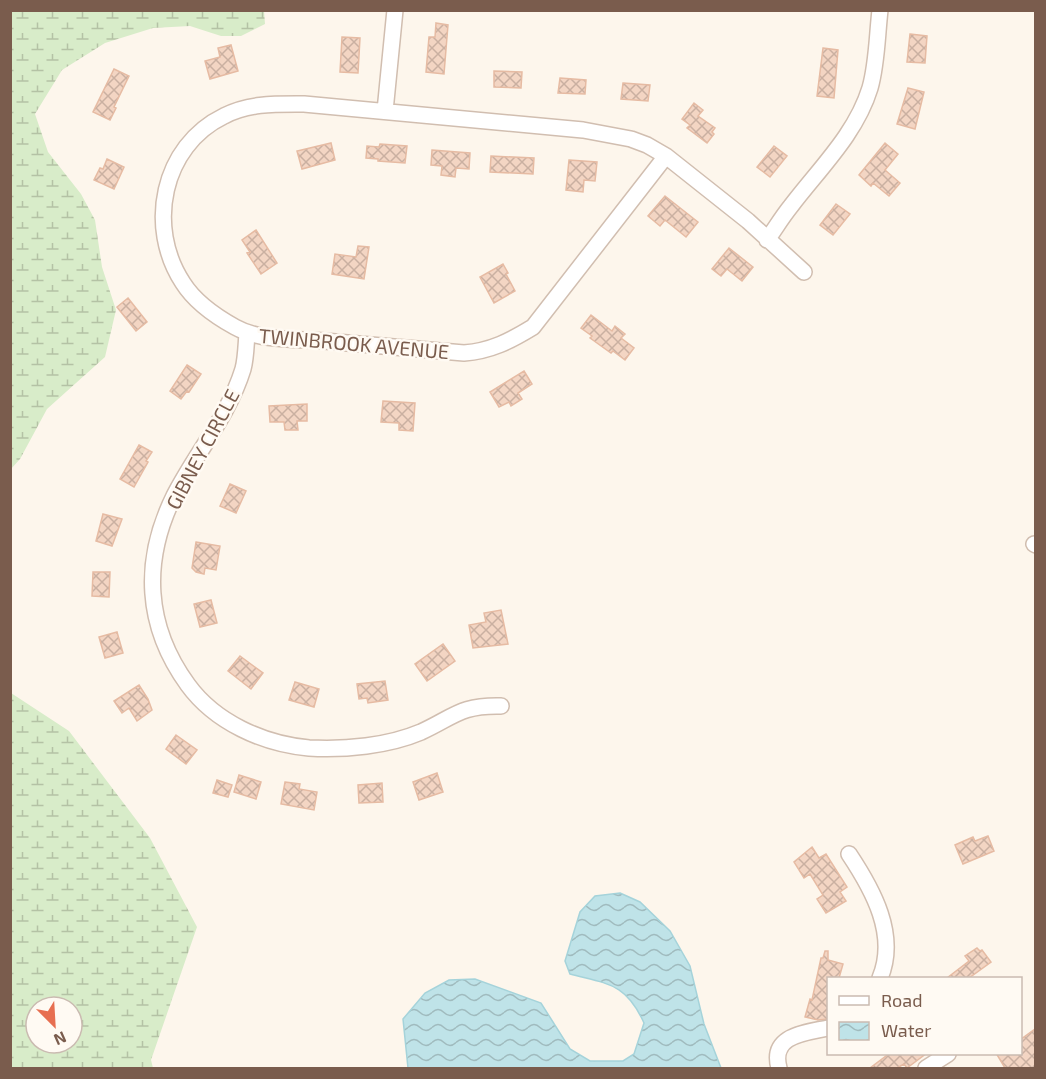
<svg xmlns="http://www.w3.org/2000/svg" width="1046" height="1079" viewBox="0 0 1046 1079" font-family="'Exo 2',sans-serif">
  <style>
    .wetland { fill: url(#wetland-marsh); fill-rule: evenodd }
    .water { fill: url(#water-waves); stroke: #a5d3da; stroke-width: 1.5 }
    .building { fill: url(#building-cross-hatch); stroke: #e6bba3; stroke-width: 1.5 }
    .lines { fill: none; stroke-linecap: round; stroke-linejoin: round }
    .minor-casing { stroke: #d1beb0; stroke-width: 18 }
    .minor { stroke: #fff; stroke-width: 15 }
    .labels { text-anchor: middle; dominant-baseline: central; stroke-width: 5; stroke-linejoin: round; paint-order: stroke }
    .street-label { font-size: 20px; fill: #7a5c4d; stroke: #fffaf3 }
  </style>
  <defs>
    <pattern id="wetland-marsh" width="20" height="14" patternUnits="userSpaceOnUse" patternTransform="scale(1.5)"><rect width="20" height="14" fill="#d8ecc9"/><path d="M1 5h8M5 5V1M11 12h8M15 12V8" fill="none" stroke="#b4c2a5"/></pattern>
    <pattern id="water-waves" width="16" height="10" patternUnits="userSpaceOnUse" patternTransform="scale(1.5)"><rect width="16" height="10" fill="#bfe3e8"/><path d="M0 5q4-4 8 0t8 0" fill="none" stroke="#a0bbbe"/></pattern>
    <pattern id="building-cross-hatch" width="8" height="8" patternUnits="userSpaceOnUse" patternTransform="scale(1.5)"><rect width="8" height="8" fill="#f3d5c3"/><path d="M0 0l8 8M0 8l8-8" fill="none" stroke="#cab0a1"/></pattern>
  </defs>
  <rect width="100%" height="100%" fill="#fdf6ec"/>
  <path class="wetland" d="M11 10 264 11 265 24 241 36H221L190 26 153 28 105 43 62 70 35 114 48 152 81 194 95 220 102 267 116 310 105 357 47 409 20 459 11 469Z
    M11 693 69 731 150 838 197 927 151 1060 153 1068H11ZM36 1007H72V1043H36Z"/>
  <path class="water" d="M620 893 640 902 670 931 690 966 704 1024 721 1068H408L403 1019 425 993 449 980 475 979 541 1003 570 1049 590 1061H623L634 1054 644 1023C626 983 608 984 570 974L565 961 580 912 595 896Z"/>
  <path class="building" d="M436 23 448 25 444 74 426 72 429 37H435Z
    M910 34 927 36 925 63 907 62Z
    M342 37 360 38 358 73 340 72Z
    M231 45 238 71 210 79 205 61 220 57 218 48Z
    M823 48 838 50 834 98 817 96Z
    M114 69 129 76 114 107 116 108 110 120 93 112Z
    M494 71 522 72 521 88 494 87Z
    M560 78 586 80 585 94 558 93Z
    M623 83 650 85 648 101 621 99Z
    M908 88 924 92 915 129 897 124Z
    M694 103 703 110 698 116 715 128 712 132 714 134 707 143 687 128 690 125 682 119Z
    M331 143 335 160 302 169 297 151Z
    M885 143 898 154 885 170 900 183 889 196 873 183 871 186 859 175Z
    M380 144 407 146 405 163 378 161V159L366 158 367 146 379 147Z
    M774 146 787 156 770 177 757 167Z
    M432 150 470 153 469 169 456 168 455 177 441 175 442 166 431 165Z
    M491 156 534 158 533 174 490 172Z
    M107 159 124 167 114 189 94 180 100 168 103 169Z
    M569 160 597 162 595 181 584 180 583 192 566 190Z
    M665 196 698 222 686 237 665 220 660 226 648 216Z
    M836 204 850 214 833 235 820 225Z
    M256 230 277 263 261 274 247 253 250 252 242 240Z
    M358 246 369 247 364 279 332 274 335 254 356 257Z
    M729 248 753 267 742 281 727 269 721 276 712 269Z
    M503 264 508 273 506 274 515 291 494 303 480 277Z
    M128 298 147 322 136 331 117 307Z
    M591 315 612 331 615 326 625 334 621 338 634 348 625 360 613 351 611 353 590 338 592 336 581 328Z
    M187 365 201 374 189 392 187 391 181 399 170 391Z
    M524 371 532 384 518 393 522 399 511 406 509 402 499 407 490 392Z
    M383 401 415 403 413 431 399 430V423L381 422Z
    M307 404V421H297L298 430H285L284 422H270L269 406Z
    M139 445 152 452 146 461 148 462 134 487 120 479Z
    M230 484 246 491 236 513 220 506Z
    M103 514 122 519 112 546 96 541Z
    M196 542 220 546 216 570 205 568 204 574 196 572 192 568Z
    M93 572H110L109 597 92 596Z
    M211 600 217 623 200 627 194 604Z
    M501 610 508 644 473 648 469 625 486 622 484 613Z
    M117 632 123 653 105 658 99 637Z
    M443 644 455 661 427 681 415 664Z
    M240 656 263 673 251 689 228 671Z
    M385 681 388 700 368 703 367 698 359 699 357 684Z
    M295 682 319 689 314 707 289 700Z
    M139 685 148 699 152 710 137 721 129 708 122 713 114 701Z
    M176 735 197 750 186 764 166 749Z
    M437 773 443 792 419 800 413 782Z
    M239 775 261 782 256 799 234 792Z
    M217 780 232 785 228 797 213 793Z
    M285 782 300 784 299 789 317 792 314 810 281 804Z
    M382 783 383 802 359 803 358 785Z
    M988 836 994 851 963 864 955 845 973 837 975 841Z
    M812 847 819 858 826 854 847 887 840 892 846 901 826 913 817 899 823 895 810 874 804 878 794 862Z
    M977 948 980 951 982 950 991 962 969 978H947L969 961 965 956Z
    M825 951H828V960L843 964 839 978H828V1019L818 1020 805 1017 810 999 812 1000 821 958H823Z
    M1035 1029V1068H1005L996 1053H1020V1040Z
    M890 1053H927L907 1068 904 1064 897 1068H870Z"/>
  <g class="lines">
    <g class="minor-casing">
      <path id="minor" d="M385 111 395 10
        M666 156 533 327C510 341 491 351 464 353 417 349 370 345 324 341 295 339 260 341 235 327 215 316 195 302 183 283 146 227 162 146 224 116 249 103 276 104 304 104L583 130 631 139 647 145 666 156 748 221 804 272
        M767 240C775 229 782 217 791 206 819 169 856 134 870 88 877 64 877 36 880 10
        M247 333C246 345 246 358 243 369 229 415 196 453 174 496 142 561 145 626 188 685 215 722 263 744 309 748 345 750 388 746 421 732 454 717 460 705 501 706
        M1034 544 1036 545
        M849 854C873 890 898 935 880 978
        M779 1068C770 1035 805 1033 828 1028
        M926 1068 948 1054"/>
    </g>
    <use href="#minor" class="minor"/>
  </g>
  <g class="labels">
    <g class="street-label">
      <text transform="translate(354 343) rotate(5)">TWINBROOK AVENUE</text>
      <text transform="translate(202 449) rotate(-62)">GIBNEY CIRCLE</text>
    </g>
  </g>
  <rect width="1046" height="1079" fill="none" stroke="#7a5c4d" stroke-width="24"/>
  <rect x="827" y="977" width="195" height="78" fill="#fffaf3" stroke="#cabbb1" stroke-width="1.5"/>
  <rect x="839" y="996" width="30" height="9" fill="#ffffff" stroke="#cabbb1" stroke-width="1.5"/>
  <text x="881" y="1007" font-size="18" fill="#7a5c4d">Road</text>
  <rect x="839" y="1022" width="30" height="18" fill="url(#water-waves)" stroke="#cabbb1" stroke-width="1.5"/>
  <text x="881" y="1037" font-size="18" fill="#7a5c4d">Water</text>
  <g transform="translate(54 1025) rotate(156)"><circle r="28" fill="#fffaf3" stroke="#cabbb1" stroke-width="1.5"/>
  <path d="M0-4.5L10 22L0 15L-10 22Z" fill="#e76f51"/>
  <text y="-9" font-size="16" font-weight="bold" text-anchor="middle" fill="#7a5c4d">N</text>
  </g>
</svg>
